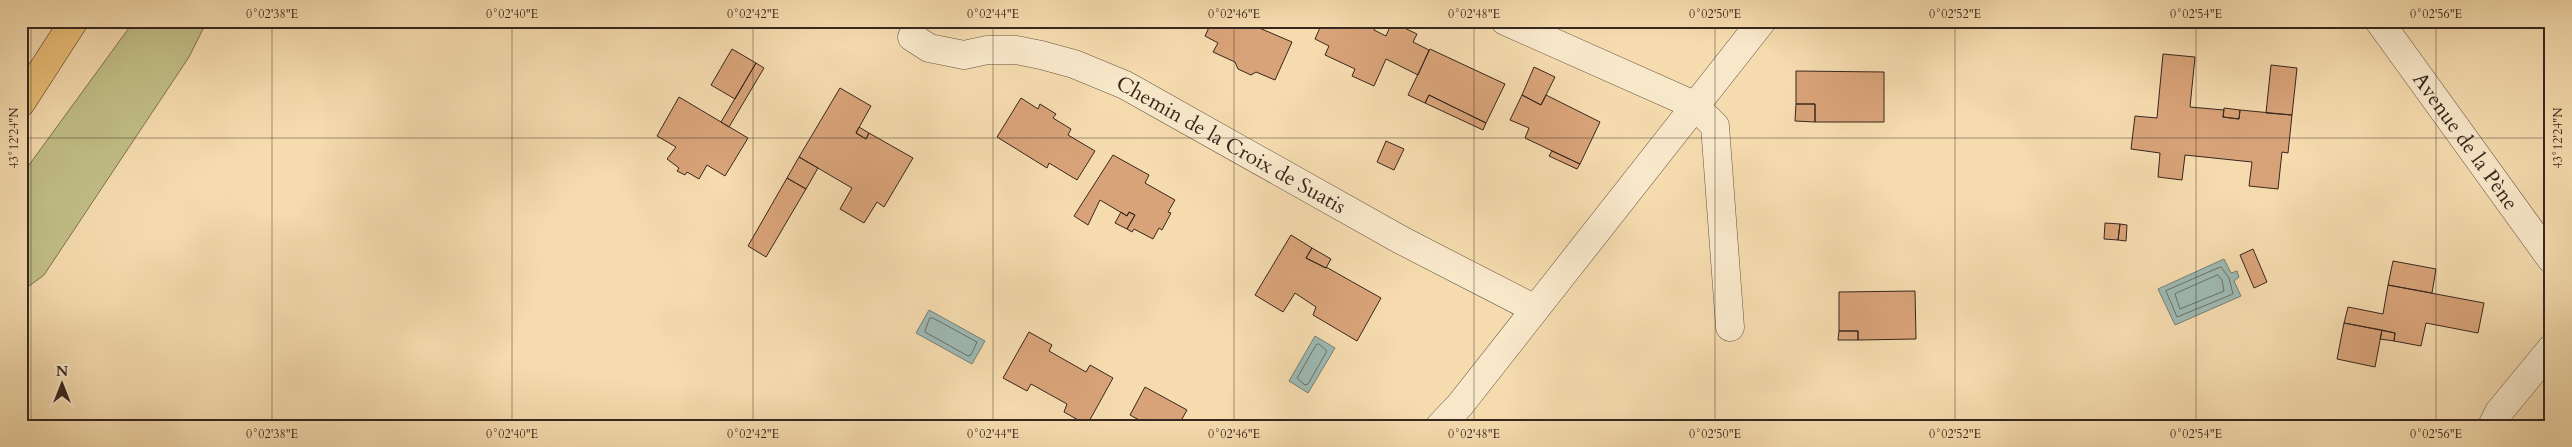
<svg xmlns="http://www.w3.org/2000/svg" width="2572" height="447" viewBox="0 0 2572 447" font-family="Cardo,serif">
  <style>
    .green { fill: #c1be87; stroke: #7c7252 }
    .water { fill: #9eb9b3; stroke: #757f77 }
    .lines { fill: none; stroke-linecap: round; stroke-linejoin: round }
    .shore { stroke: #6b7068; stroke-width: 1 }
    .building { fill: #d9a379; stroke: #38271e }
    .minor-casing { stroke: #675442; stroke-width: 29 }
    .major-casing { stroke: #38271e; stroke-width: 29 }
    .minor { stroke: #f8e8ca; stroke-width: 28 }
    .major { stroke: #eabe77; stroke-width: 28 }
    .ticks { fill: none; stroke: #38271e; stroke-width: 1; stroke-opacity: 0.45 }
    .labels { text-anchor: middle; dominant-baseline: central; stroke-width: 4; stroke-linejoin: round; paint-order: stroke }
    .street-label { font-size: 21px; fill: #38271e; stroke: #f8e8ca }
    .neatline { fill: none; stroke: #38271e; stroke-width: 2 }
    .ticks-label { font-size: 12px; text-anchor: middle; fill: #38271e }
  </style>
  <rect width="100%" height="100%" fill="#f5dbae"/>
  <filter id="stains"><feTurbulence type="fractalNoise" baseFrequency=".004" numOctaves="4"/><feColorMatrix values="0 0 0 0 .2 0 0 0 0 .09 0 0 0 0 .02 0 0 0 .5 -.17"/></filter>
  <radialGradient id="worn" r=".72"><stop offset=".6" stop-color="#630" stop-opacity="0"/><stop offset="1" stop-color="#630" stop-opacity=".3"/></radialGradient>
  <path class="green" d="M134 21H207L189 57 44 275 21 292V176Z"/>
  <path class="water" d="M2224 259 2231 273 2237 271 2239 277 2234 281 2241 296 2175 325 2158 289Z
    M929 310 985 341 972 364 916 333Z
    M1315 336 1335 348 1308 393 1289 381Z"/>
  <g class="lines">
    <path class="shore" d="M2221 267 2229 278 2233 294 2177 317 2166 291Z
      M2218 275 2222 280 2224 291 2180 309 2175 294Z
      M930 318H933L977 342 971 355 968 356 925 332Z
      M1319 344 1327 351 1308 384 1305 385 1297 378 1316 345Z"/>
  </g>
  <path class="building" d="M1212 21H1243L1292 42 1275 80 1256 72 1251 75 1238 69 1235 62 1213 52 1218 43 1205 36Z
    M1323 21H1378L1374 30 1386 36 1392 22 1417 34 1413 42 1429 50 1418 75 1386 59 1374 86 1352 76 1355 69 1325 55 1329 46 1315 39Z
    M732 49 756 63 735 99 711 85Z
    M1430 49 1505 84 1486 123 1429 95 1425 103 1408 95Z
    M2163 54 2195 57 2190 107 2224 110 2223 117 2239 119 2240 110 2292 115 2288 153 2282 152 2278 189 2249 186 2252 162 2185 155 2182 180 2158 177 2160 153 2131 149 2135 116 2157 118Z
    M756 63 764 68 729 127 721 122Z
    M2271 65 2297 68 2292 115 2266 113Z
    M1534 67 1555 77 1541 105 1522 95Z
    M1796 71 1884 72V122H1815V104H1796Z
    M840 88 871 106 856 133 866 139 869 133 913 158 884 207 877 202 864 223 840 209 852 188 799 157Z
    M1429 95 1486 123 1483 130 1425 103Z
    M1522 95 1541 105 1546 95 1600 122 1580 164 1525 138 1529 128 1510 120Z
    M679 97 748 138 725 176 707 165 699 179 687 172 685 175 677 171 679 168 667 159 676 147 657 136Z
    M1021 98 1038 109 1040 104 1056 114 1053 118 1071 129 1068 135 1095 151 1077 180 1049 163 1047 168 997 137Z
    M1796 104H1815V122L1795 121Z
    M2224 108 2240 110 2239 119 2223 117Z
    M859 127 869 133 866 139 856 133Z
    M1386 141 1404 149 1394 170 1377 162Z
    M1552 151 1580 164 1577 169 1549 156Z
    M1113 155 1149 175 1145 183 1175 200 1168 212 1171 213 1162 230 1159 228 1153 239 1134 229 1132 232 1127 229 1135 215 1129 212 1127 216 1100 200 1088 225 1074 216Z
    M799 157 818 168 806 189 787 178Z
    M787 178 806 189 766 257 748 246Z
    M1121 212 1127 216 1129 212 1135 215 1127 229 1115 223Z
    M2105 223 2120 224 2118 240 2104 239Z
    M2120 224 2127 225 2126 241 2118 240Z
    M1291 235 1312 248 1306 258 1326 268V267L1381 298 1357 341 1313 315 1316 307 1295 293 1283 312 1255 295Z
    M1312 248 1331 259 1326 268 1306 258Z
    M2253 249 2267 282 2254 288 2240 255Z
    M2393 261 2436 269 2432 293 2388 285Z
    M2388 285 2484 303 2478 333 2426 323 2421 346 2394 341 2395 333 2344 323 2348 307 2383 314Z
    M1915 291 1916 339 1858 340V331H1839V292Z
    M2344 323 2382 330 2375 367 2337 359Z
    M2382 330 2395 333 2394 341 2380 339Z
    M1839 331H1858V340H1838Z
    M1029 332 1052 345 1049 351 1086 372 1090 365 1113 378 1087 425 1064 412 1067 404 1031 384 1027 391 1003 378Z
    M1145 387 1187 410 1178 426H1150L1130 415Z"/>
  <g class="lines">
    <g class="minor-casing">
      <g id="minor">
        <path d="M1505 21 1694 105 1715 126 1730 327"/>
        <path id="s1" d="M2379 21 2551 259"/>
        <path id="s2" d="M912 37 929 48 964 55 987 50H1016L1041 55 1074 64 1125 85 1401 240 1535 309"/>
        <path d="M1440 426 1460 405 1762 21"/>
        <path d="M2492 426 2499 412 2551 349"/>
      </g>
    </g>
    <g class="major-casing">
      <path id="major" d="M21 103 74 21"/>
    </g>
    <use href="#minor" class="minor"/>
    <use href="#major" class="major"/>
  </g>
  <path class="ticks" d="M31 21V426M272 21V426M512 21V426M753 21V426M993 21V426M1234 21V426M1474 21V426M1715 21V426M1955 21V426M2196 21V426M2436 21V426M21 138H2551"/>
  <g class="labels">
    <g class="street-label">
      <text stroke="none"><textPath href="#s1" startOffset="148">Avenue de la Pène</textPath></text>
      <text stroke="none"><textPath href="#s2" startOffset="345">Chemin de la Croix de Suatis</textPath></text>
    </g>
  </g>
  <rect width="2572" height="447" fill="none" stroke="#f5dbae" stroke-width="55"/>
  <g transform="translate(62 384)" stroke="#f8e8ca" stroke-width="4" paint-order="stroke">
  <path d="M0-4L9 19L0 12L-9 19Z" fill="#38271e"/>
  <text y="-8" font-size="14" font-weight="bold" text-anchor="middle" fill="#38271e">N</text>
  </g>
  <rect x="28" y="28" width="2516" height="392" class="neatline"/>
  <g class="ticks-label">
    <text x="272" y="18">0°02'38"E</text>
    <text x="512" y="18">0°02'40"E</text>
    <text x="753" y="18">0°02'42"E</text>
    <text x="993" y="18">0°02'44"E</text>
    <text x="1234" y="18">0°02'46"E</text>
    <text x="1474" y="18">0°02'48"E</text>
    <text x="1715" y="18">0°02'50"E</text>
    <text x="1955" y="18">0°02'52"E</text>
    <text x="2196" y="18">0°02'54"E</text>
    <text x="2436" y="18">0°02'56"E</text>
    <text transform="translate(14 138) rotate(-90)" y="4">43°12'24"N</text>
    <text transform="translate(2558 138) rotate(-90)" y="4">43°12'24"N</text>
    <text x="272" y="438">0°02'38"E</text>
    <text x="512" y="438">0°02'40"E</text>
    <text x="753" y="438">0°02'42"E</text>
    <text x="993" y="438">0°02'44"E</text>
    <text x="1234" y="438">0°02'46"E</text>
    <text x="1474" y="438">0°02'48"E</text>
    <text x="1715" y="438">0°02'50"E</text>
    <text x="1955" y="438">0°02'52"E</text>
    <text x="2196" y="438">0°02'54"E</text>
    <text x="2436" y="438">0°02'56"E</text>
  </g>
  <rect width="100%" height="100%" filter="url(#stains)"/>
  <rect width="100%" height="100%" fill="url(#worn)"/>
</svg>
